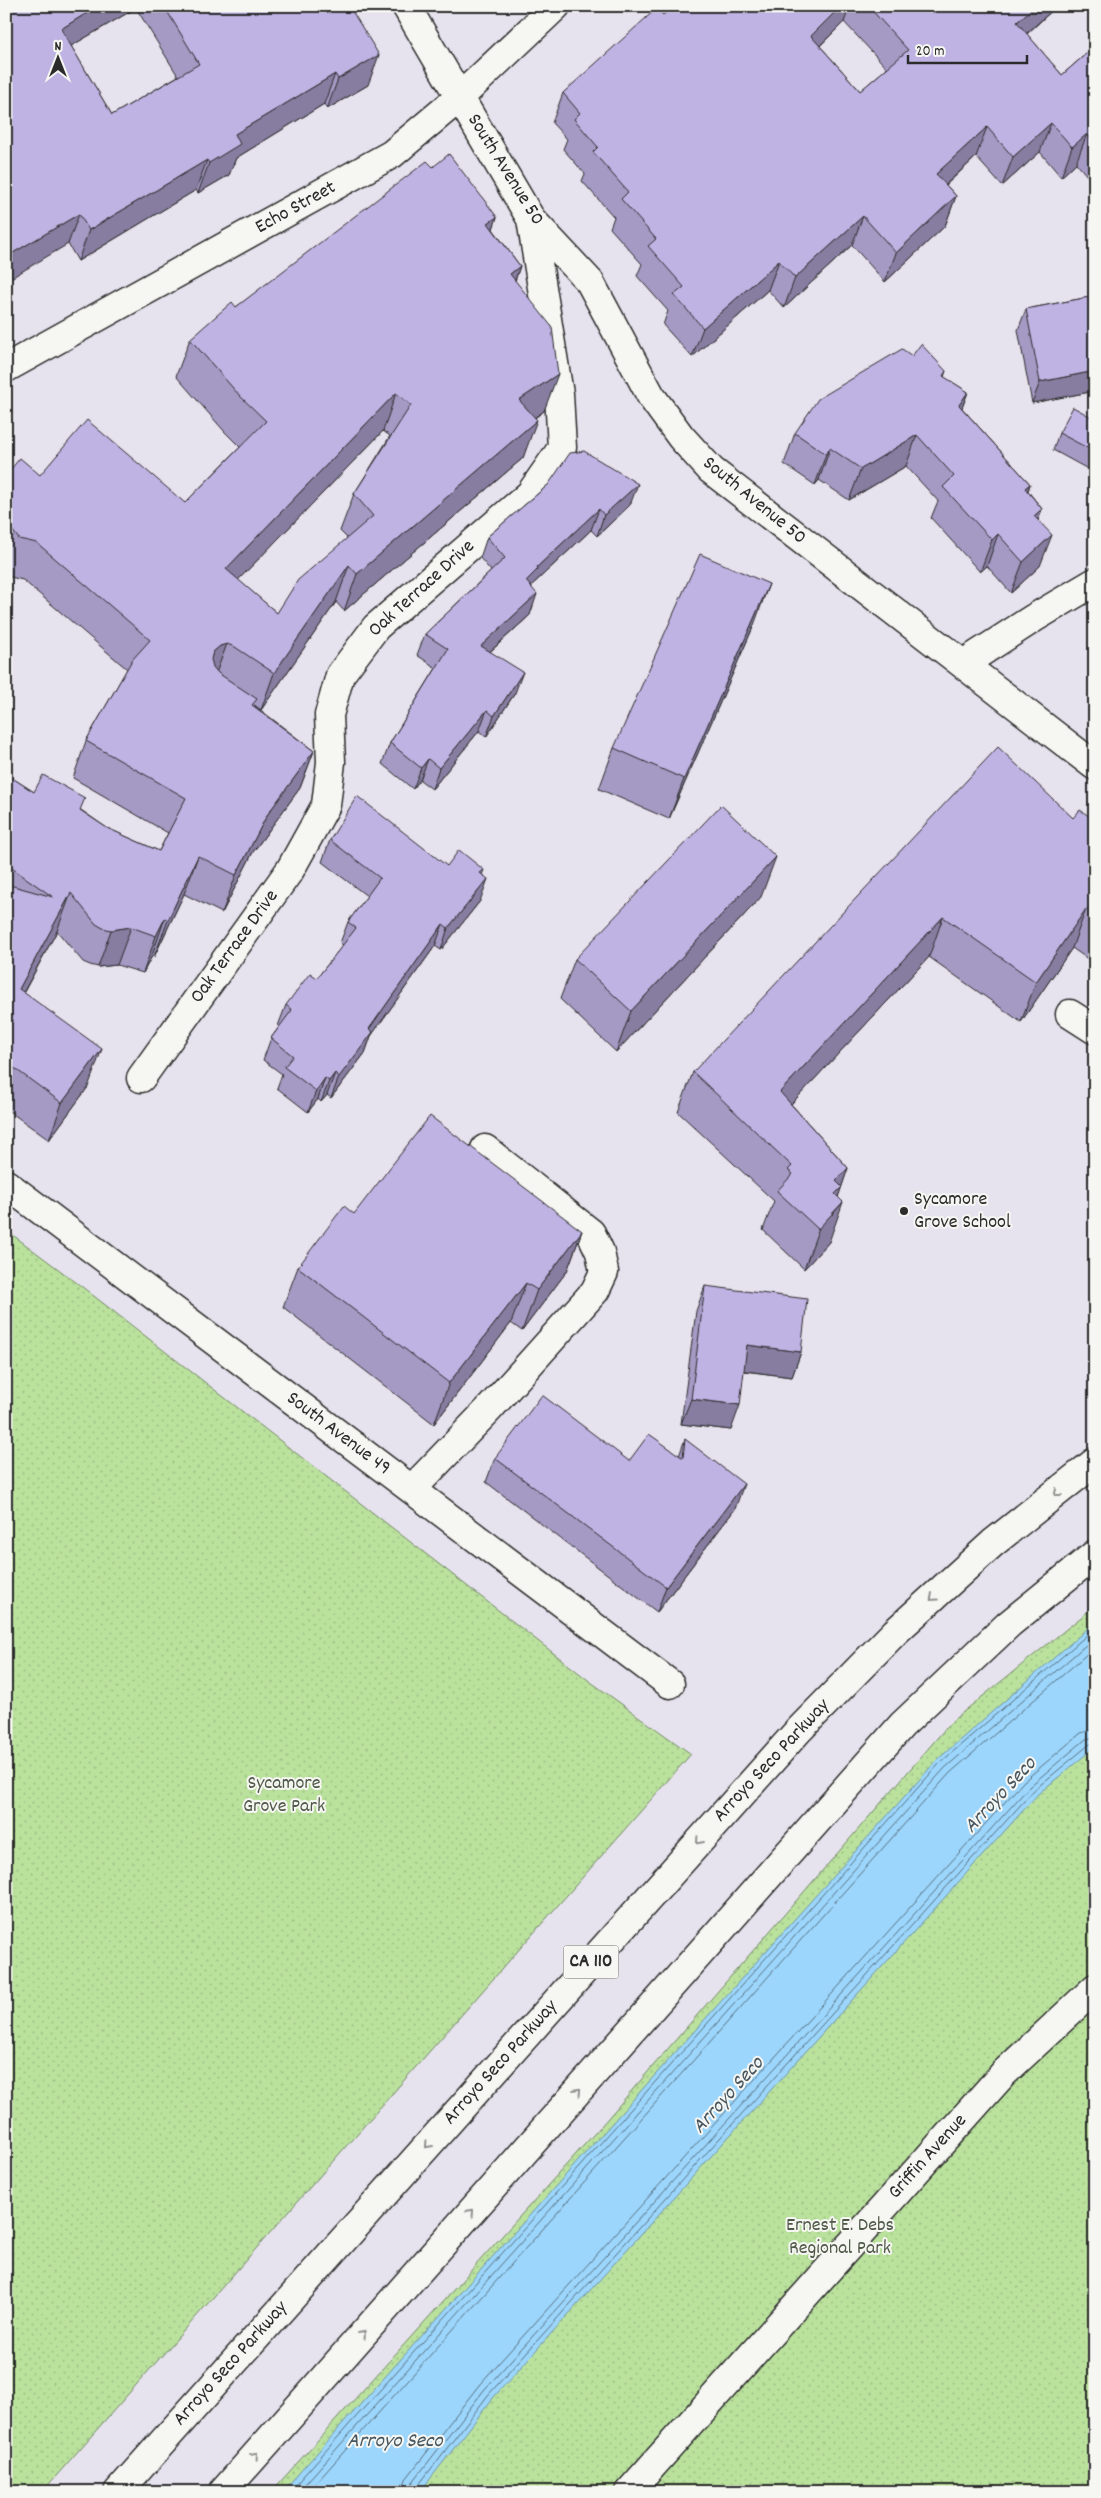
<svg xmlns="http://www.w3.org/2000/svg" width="1101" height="2498" viewBox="0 0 1101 2498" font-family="Dekko,sans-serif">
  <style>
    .park { fill: url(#park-dots); stroke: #728664 }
    .water { fill: #9cd6fc; stroke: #6f92a8 }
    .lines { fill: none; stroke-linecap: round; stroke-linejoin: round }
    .shore { stroke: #586f7f; stroke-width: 1 }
    .minor-casing { stroke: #2b2b2b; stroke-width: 31 }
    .highway-casing { stroke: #2b2b2b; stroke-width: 31 }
    .minor { stroke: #f6f6f2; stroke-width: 28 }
    .highway { stroke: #f6f6f2; stroke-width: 28 }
    .wall { fill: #a49ac4; stroke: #2b2b2b; fill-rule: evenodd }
    .shaded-wall { fill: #867da0; stroke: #2b2b2b }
    .building { fill: #bfb3e4; stroke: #2b2b2b; fill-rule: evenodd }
    .oneway { stroke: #90908e }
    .poi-dot { fill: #2b2b2b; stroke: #f6f6f2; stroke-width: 2 }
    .labels { text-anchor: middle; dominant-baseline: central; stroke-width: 4; stroke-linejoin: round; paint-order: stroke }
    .shield { fill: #f6f6f2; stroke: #686867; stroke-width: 1 }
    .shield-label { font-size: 19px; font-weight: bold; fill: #2b2b2b }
    .street-label { font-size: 20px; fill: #2b2b2b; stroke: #f6f6f2 }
    .poi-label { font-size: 20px; fill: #2b2b2b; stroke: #f6f6f2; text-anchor: start }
    .park-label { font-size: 20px; fill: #4f5948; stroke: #f6f6f2 }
    .water-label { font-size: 21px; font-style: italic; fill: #47565f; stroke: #f6f6f2 }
  </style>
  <defs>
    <pattern id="park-dots" width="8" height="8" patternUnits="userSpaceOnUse" patternTransform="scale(1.25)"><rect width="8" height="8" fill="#bae29d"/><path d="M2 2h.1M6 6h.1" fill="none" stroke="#a0c287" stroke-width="1.8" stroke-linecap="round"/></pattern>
  </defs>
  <rect width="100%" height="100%" fill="#e6e2ee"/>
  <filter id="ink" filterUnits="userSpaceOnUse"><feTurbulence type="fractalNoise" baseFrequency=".02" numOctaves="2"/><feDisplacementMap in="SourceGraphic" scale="10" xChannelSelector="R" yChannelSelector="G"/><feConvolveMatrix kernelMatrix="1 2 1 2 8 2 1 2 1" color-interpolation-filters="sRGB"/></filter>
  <g filter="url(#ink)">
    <path class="park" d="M6 1230 77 1283 588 1680 691 1754 42 2492H6Z
      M1095 1606V2492H271L595 2133 952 1721Z"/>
    <path class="water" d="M1095 1622V1747L1038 1794 493 2398 420 2492H282L937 1760Z"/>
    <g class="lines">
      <path class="shore" d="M289 2492 940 1763 1095 1628
        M298 2492 945 1768 1095 1637
        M308 2492 950 1773 1095 1647
        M402 2492 406 2479 479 2385 1024 1781 1081 1733 1095 1729
        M410 2492 412 2483 484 2390 1030 1786 1086 1739 1095 1737
        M416 2492 417 2487 489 2394 1034 1790 1090 1744 1095 1743"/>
      <g class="minor-casing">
        <path id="minor" d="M406 6 531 219 590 282 651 396 681 437 711 470 1095 766
          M6 368 392 154 460 97 556 6
          M963 664 1034 618 1095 582
          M1070 1014 1095 1030
          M141 1078 290 870 326 805 331 762 329 715 340 675 376 627 530 494 562 448 559 394 531 219
          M6 1184 670 1684
          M412 1489 490 1408 595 1291 604 1272 600 1252 591 1233 485 1149
          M629 2492 1004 2073 1095 1988"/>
      </g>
      <g class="highway-casing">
        <path id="highway" d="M118 2492 798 1731 895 1632 993 1543 1095 1462
          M223 2492 902 1725 1009 1624 1095 1554"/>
      </g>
      <use href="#minor" class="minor"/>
      <use href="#highway" class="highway"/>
    </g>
    <path class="wall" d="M6 6H204L207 11 368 85 327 109 324 104 236 158 229 175 198 193 196 190 78 261 68 244ZM136 8 178 76 112 115 71 46Z
      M673 6H1057L1027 34 1062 75 1095 46V172L1088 177 1076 163 1061 177 1040 152 1002 186 976 157 946 185 956 196 945 226 885 282 852 245 784 308 768 290 692 357 663 325 668 311 637 276 642 264 610 228 614 217 582 181 585 174 563 149 567 139 552 123 563 93 663 15ZM844 22 887 68 860 91 820 46Z
      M1084 6H1095V19Z
      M433 167 497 217 493 229 520 266 515 281 544 411 535 418 523 458 344 611 336 602 261 710 254 705 314 751 300 788 253 852 222 913 184 894 154 957 152 956 143 973 117 965 98 967 90 965 83 962 57 931 24 992 88 1087 49 1140 6 1109V774L34 792 81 810 107 828 159 851 168 833 73 778 86 741 127 669 23 580 6 576V475H40L185 503 240 447 225 432 176 376 190 339 236 307ZM383 431 390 436 354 494 340 531 347 538 277 613 238 580Z
      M1095 296V391L1032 403 1018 330 1026 309Z
      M912 356 946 371 944 377 968 392 962 408 1030 484 1028 491 1042 509 1038 520 1040 566 1011 593 987 566 980 572 931 518 938 501 906 466 849 500 819 480 815 485 784 464 795 433Z
      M1095 419V473L1053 450 1059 433Z
      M548 485 630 505 597 536 591 530 532 585 530 615 490 652 515 693 486 737 479 731 432 789 420 780 413 789 382 764 390 743 436 668 417 655 425 634 491 571 480 558 487 537Z
      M754 625 669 819 599 789 614 748Z
      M1073 818 1095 820V964L1072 948 1021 1022 929 957 791 1104 848 1168 838 1197 829 1242 804 1269 763 1230 774 1201 678 1112 693 1072Z
      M330 840 447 866 484 870 482 875 480 901 441 950 435 946 371 1036 365 1053 331 1098 327 1095 321 1102 318 1099 308 1112 277 1088 282 1074 263 1060 271 1038 279 1027 278 1026 286 1005 317 978 343 945 340 943 348 922 367 896 322 862Z
      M761 897 616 1052 560 999 575 959Z
      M354 1214 582 1231 567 1271 522 1331 511 1323 434 1424 283 1307 298 1267Z
      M705 1286 801 1352 792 1377 744 1371 731 1430 681 1424 696 1311Z
      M685 1439 735 1509 657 1612 486 1482 495 1458 629 1461 679 1456Z"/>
    <path class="shaded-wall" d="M98 6H136V8L49 59 61 29Z
      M841 6H850L844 22 800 65 811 36Z
      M1035 6H1057L1006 52 1017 22Z
      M379 55 368 85 327 109 338 79Z
      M335 74 324 104 236 158 229 175 198 193 209 163 235 134Z
      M1051 123 1040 152 1002 186 1013 157Z
      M987 127 976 157 925 203 936 174Z
      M1087 134 1076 163 1061 177 1072 147Z
      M207 160 196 190 78 261 89 230Z
      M1095 160V172L1088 177Z
      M956 196 945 226 885 282 896 253Z
      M79 214 68 244 6 281V257Z
      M863 216 852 245 784 308 795 278Z
      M497 217 484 254 488 223Z
      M779 261 768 290 692 357 703 328Z
      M520 266 507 303 510 274Z
      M1095 371V391L1032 403 1040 382Z
      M558 374 544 411 506 437 519 400Z
      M968 392 956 423 959 405Z
      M396 393 383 431 212 607 226 569Z
      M537 420 523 458 344 611 357 574Z
      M917 435 906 466 849 500 861 469Z
      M830 448 819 480 815 485 826 454Z
      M638 484 630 505 597 536 604 515Z
      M1030 484 1019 515 1025 488Z
      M599 509 591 530 532 585 531 590 526 581 537 567Z
      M1042 509 1031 541 1034 516Z
      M998 534 987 566 980 572 992 540Z
      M1052 535 1040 566 1011 593 1023 562Z
      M349 565 336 602 261 710 274 673Z
      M769 584 754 625 669 819 684 779Z
      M537 594 530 615 473 667 481 646Z
      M227 644 213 681 200 689 213 652 220 646Z
      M523 672 515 693 486 737 494 716Z
      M487 710 479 731 432 789 439 768Z
      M314 751 300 788 253 852 222 913 236 875 267 815Z
      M428 759 420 780 413 789 421 768Z
      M198 856 184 894 154 957 168 920Z
      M776 857 761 897 616 1052 631 1011Z
      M488 879 480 901 441 950 448 928Z
      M71 893 57 931 6 1024 19 989Z
      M1086 909 1072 948 1021 1022 1036 982Z
      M943 917 929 957 766 1131 780 1092Z
      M165 918 152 956 143 973 156 936Z
      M443 924 435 946 371 1036 365 1053 331 1098 339 1077 369 1029Z
      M131 927 117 965 98 967 111 930Z
      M102 1049 88 1087 49 1140 62 1103Z
      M335 1073 327 1095 321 1102 329 1081Z
      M325 1078 318 1099 308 1112 316 1091Z
      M848 1168 832 1215 843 1202 829 1242 804 1269 836 1181Z
      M582 1231 567 1271 522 1331 537 1290Z
      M526 1283 511 1323 434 1424 449 1383Z
      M747 1345 801 1352 792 1377 738 1370Z
      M691 1399 740 1405 731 1430 681 1424Z
      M744 1484 735 1509 657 1612 666 1587Z"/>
    <path class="building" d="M6 6H98L61 29 112 115 199 64 164 6H204L207 11 215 6H349L379 55 338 79 335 74 235 134 240 144 209 163 207 160 89 230 79 214 6 257Z
      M673 6H841L811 36 860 91 908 50 868 6H1035L1017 22 1062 75 1095 46V143L1087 134 1072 147 1051 123 1013 157 987 127 936 174 956 196 896 253 863 216 795 278 779 261 703 328 674 295 684 287 648 246 656 239 621 199 628 192 593 152 598 147 574 119 580 113 563 93 657 8 663 15Z
      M449 154 497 217 488 223 520 266 510 274 552 327 558 374 519 400 537 420 357 574 349 565 274 673 235 647 227 644 220 646 213 652 211 659 213 667 218 673 257 699 252 705 314 751 267 815 236 875 198 856 168 920 165 918 156 936 131 927 111 930 103 928 96 924 71 893 19 989 102 1049 62 1103 6 1062V884L53 897 6 864V774L34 792 43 775 85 798 80 810 107 828 159 851 186 798 86 741 132 660 150 640 37 543 19 539 12 530 10 521 6 518V475L20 458 40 475 87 420 185 503 266 421 239 395 190 339 232 302 236 307 427 161 433 167ZM396 393 411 405 354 494 373 516 298 580 277 613 226 569Z
      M1095 296V371L1040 382 1026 309Z
      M921 344 946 371 943 376 968 392 959 405 1030 484 1025 488 1042 509 1034 516 1052 535 1023 562 998 534 992 540 943 487 954 476 917 435 861 469 830 448 826 454 795 433 818 399 902 349 912 356Z
      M1073 407 1095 419V452L1059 433Z
      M584 451 638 484 604 515 599 509 537 567 538 569 526 581 537 594 481 646 523 672 494 716 487 710 439 768 428 759 421 768 390 743 448 649 425 634 505 558 487 537 548 485 570 453Z
      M700 554 769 584 684 779 614 748Z
      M998 747 1073 818 1080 810 1095 820V915L1086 909 1036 982 943 917 780 1092 848 1168 836 1181 842 1187 835 1194 843 1202 818 1229 777 1191 793 1174 788 1170 792 1166 693 1072Z
      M357 796 447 866 459 850 484 870 480 873 488 879 448 928 443 924 369 1029 373 1032 339 1077 335 1073 329 1081 325 1078 316 1091 284 1067 293 1056 271 1038 292 1010 286 1005 310 973 317 978 356 928 348 922 380 878 330 840Z
      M721 805 776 857 631 1011 575 959Z
      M430 1116 582 1231 537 1290 526 1283 449 1383 298 1267 344 1206 354 1214Z
      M705 1286 807 1299 801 1352 747 1345 740 1405 691 1399Z
      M542 1395 629 1461 649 1434 683 1458 685 1439 744 1484 666 1587 495 1458Z"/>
    <defs><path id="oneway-chevron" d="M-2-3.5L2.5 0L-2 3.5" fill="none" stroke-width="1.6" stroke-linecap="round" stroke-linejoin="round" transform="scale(1.25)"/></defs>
    <g class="oneway">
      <use href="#oneway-chevron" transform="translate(1057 1493) rotate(142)"/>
      <use href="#oneway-chevron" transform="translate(933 1598) rotate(138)"/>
      <use href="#oneway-chevron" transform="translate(699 1841) rotate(132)"/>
      <use href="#oneway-chevron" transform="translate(578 2091) rotate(-48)"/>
      <use href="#oneway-chevron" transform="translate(428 2145) rotate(132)"/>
      <use href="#oneway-chevron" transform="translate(471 2212) rotate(-48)"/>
      <use href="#oneway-chevron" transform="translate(363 2334) rotate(-48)"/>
      <use href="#oneway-chevron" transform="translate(255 2455) rotate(-48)"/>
    </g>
  </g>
  <circle class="poi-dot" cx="904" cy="1211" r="5"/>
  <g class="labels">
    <rect class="shield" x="563.5" y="1945.5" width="55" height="33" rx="4"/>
    <g class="shield-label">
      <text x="591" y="1962">CA 110</text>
    </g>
    <g class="street-label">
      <text transform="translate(505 170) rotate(58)">South Avenue 50</text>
      <text transform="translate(296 208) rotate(-29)">Echo Street</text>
      <text transform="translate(754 501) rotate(39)">South Avenue 50</text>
      <text transform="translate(422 589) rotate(-42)">Oak Terrace Drive</text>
      <text transform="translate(235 947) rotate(-54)">Oak Terrace Drive</text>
      <text transform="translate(338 1434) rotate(37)">South Avenue 49</text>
      <text transform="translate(772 1761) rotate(-47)">Arroyo Seco Parkway</text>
      <text transform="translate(501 2063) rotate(-48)">Arroyo Seco Parkway</text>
      <text transform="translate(928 2157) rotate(-48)">Griffin Avenue</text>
      <text transform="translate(231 2364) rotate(-48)">Arroyo Seco Parkway</text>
    </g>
    <g class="poi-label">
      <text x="914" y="1200">Sycamore<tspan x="914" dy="23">Grove School</tspan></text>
    </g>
    <g class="park-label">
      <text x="284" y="1784">Sycamore<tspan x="284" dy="23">Grove Park</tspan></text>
      <text x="840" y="2226">Ernest E. Debs<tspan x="840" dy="23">Regional Park</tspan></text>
    </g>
    <g class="water-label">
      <text transform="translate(1001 1796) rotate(-47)">Arroyo Seco</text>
      <text transform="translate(729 2096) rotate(-48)">Arroyo Seco</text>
      <text x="395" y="2442">Arroyo Seco</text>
    </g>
  </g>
  <rect width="1101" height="2498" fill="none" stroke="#f6f6f2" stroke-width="25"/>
  <rect x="12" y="12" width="1076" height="2473" fill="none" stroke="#2b2b2b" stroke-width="2" filter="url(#ink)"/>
  <g transform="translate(58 58)" stroke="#f6f6f2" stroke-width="4" paint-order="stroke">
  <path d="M0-4L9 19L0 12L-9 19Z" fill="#2b2b2b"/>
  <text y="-8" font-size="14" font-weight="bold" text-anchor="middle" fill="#2b2b2b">N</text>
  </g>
  <path d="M908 55v8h119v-8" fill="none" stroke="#2b2b2b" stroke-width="2.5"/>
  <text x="916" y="55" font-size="15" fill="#2b2b2b" stroke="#f6f6f2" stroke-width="4" paint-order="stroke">20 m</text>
</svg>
